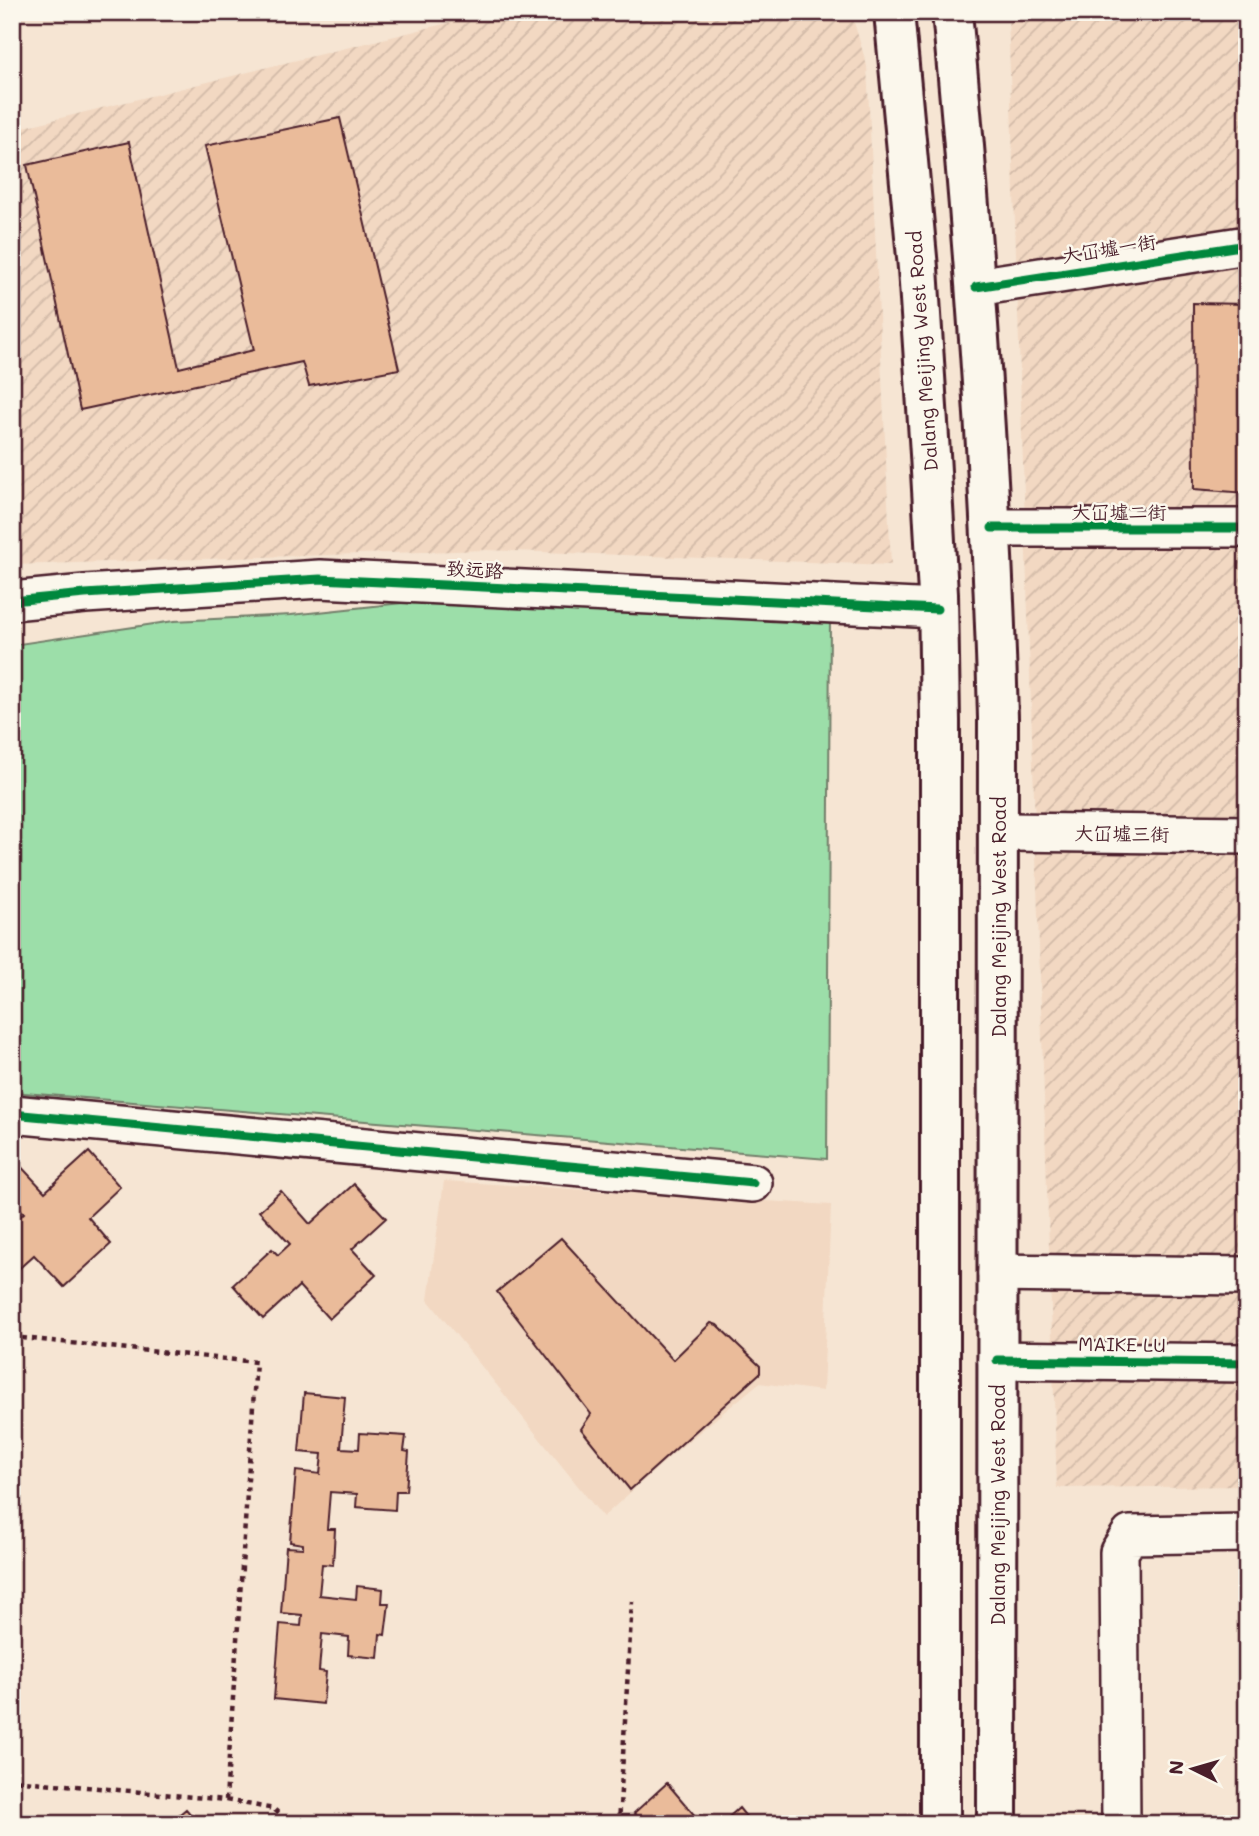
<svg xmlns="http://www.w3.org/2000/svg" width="1259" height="1836" viewBox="0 0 1259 1836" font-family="Mali,'LXGW WenKai TC',sans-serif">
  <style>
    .built { fill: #f2d8c2 }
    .industrial { fill: url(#industrial-furrows) }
    .grass { fill: #9cdea9; stroke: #737e6a; stroke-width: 2 }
    .building { fill: #eabb9a; stroke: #4a1f2b; stroke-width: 2 }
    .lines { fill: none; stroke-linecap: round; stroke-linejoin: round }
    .minor-casing { stroke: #4a1f2b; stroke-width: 42 }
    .major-casing { stroke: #4a1f2b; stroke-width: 44 }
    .path { stroke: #4a1f2b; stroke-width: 4.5; stroke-dasharray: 5 5; stroke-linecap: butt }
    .minor { stroke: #fbf7ec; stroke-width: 37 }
    .major { stroke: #fbf7ec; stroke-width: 38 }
    .cycleway-casing { stroke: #fbf7ec; stroke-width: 13 }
    .cycleway { stroke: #00873e; stroke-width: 9 }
    .labels { text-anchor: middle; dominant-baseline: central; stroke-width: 5; stroke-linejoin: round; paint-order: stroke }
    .street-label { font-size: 19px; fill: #4a1f2b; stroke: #fbf7ec }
  </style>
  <defs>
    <pattern id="industrial-furrows" width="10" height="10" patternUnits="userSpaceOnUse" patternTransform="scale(1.75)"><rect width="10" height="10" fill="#f2d8c2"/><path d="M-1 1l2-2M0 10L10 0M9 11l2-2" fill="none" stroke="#d1b9a7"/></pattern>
  </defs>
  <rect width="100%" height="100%" fill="#f6e5d3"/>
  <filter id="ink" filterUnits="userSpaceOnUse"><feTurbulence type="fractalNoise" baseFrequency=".0143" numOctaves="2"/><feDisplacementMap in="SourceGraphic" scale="14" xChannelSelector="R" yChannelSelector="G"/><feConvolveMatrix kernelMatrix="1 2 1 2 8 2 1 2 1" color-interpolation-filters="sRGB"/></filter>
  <g filter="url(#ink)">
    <path class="built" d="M444 1181 831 1205 823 1391 759 1383 674 1453 603 1517 428 1300Z"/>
    <path class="industrial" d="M493 12H851L867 66 891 565 487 550 12 565V130Z
      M1008 12H1247V1486L1057 1488Z"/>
    <path class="grass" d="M411 602 830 616 827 1159 12 1092V645L174 621 291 615Z"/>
    <path class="building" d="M340 118 399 369 309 386 302 362 80 410 27 165 129 142 179 368 254 350 205 146Z
      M1193 303 1247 304V493L1194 489Z
      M89 1152 120 1187 88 1217 111 1244 64 1287 34 1255 12 1275V1224L24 1213 12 1200V1162L15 1160 45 1192Z
      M354 1184 386 1218 352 1249 376 1275 329 1319 299 1286 263 1319 233 1285 272 1249 278 1255 290 1244 259 1211 281 1191 310 1224Z
      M561 1238 673 1360 711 1323 717 1325 760 1366V1373L630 1490 581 1429 591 1414 497 1292Z
      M304 1393 345 1397 341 1448 359 1449 360 1433 406 1436 404 1451 409 1452 406 1491H396L395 1510 356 1507 357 1494 330 1492 327 1529H335L333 1565 322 1564 319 1595 356 1599 357 1586 383 1589 382 1603H389L385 1635 380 1634 378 1658 348 1655 349 1637 322 1634 319 1671 326 1672 323 1704 274 1699 280 1624 301 1626 302 1615 281 1613 286 1547 303 1548V1544L290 1542 296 1471 320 1474 322 1454 299 1452Z
      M667 1783 702 1824H644L634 1813Z
      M739 1808 752 1824H721Z
      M186 1809 199 1824H168Z"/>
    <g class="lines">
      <g class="minor-casing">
        <path id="minor" d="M976 287 1247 245
          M992 528H1247
          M12 601 85 594 320 579 937 609
          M998 832 1247 835
          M12 1114 753 1183
          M997 1273 1247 1276
          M997 1360 1247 1363
          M1121 1824 1119 1552 1130 1535 1247 1533"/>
      </g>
      <g class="major-casing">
        <path id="major" d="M894 12 918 268 930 454 938 594 940 721V1824
          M952 12C974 247 992 482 998 718L997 1824"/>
      </g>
      <path class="path" d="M12 1337 256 1362 226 1800 12 1780
        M226 1800 274 1809 290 1824
        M619 1824 632 1601"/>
      <use href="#minor" class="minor"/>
      <use href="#major" class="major"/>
      <g class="cycleway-casing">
        <path id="cycleway" d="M976 287 1247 245
          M992 528H1247
          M12 601 85 594 320 579 937 609
          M12 1114 753 1183
          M997 1360 1247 1363"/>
      </g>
      <use href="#cycleway" class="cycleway"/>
    </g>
  </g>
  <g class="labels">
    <g class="street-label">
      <text transform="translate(1109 248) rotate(-9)">大冚墟一街</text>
      <text transform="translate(922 351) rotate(-94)">Dalang Meijing West Road</text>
      <text x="1119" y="511">大冚墟二街</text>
      <text transform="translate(475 569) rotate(3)">致远路</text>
      <text transform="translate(1122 833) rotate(1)">大冚墟三街</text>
      <text transform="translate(998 917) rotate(-90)">Dalang Meijing West Road</text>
      <text transform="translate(1122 1344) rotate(1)">MAIKE LU</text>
      <text transform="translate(997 1505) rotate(-90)">Dalang Meijing West Road</text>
    </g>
  </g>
  <rect width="1259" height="1836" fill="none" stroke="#fbf7ec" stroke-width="42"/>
  <rect x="21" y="21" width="1217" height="1794" fill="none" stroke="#4a1f2b" stroke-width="2.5" filter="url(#ink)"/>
  <g transform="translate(1193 1769) rotate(275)" stroke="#fbf7ec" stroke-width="5" paint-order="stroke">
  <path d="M0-5L12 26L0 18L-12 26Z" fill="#4a1f2b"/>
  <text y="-10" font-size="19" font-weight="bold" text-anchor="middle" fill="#4a1f2b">N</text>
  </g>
</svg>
